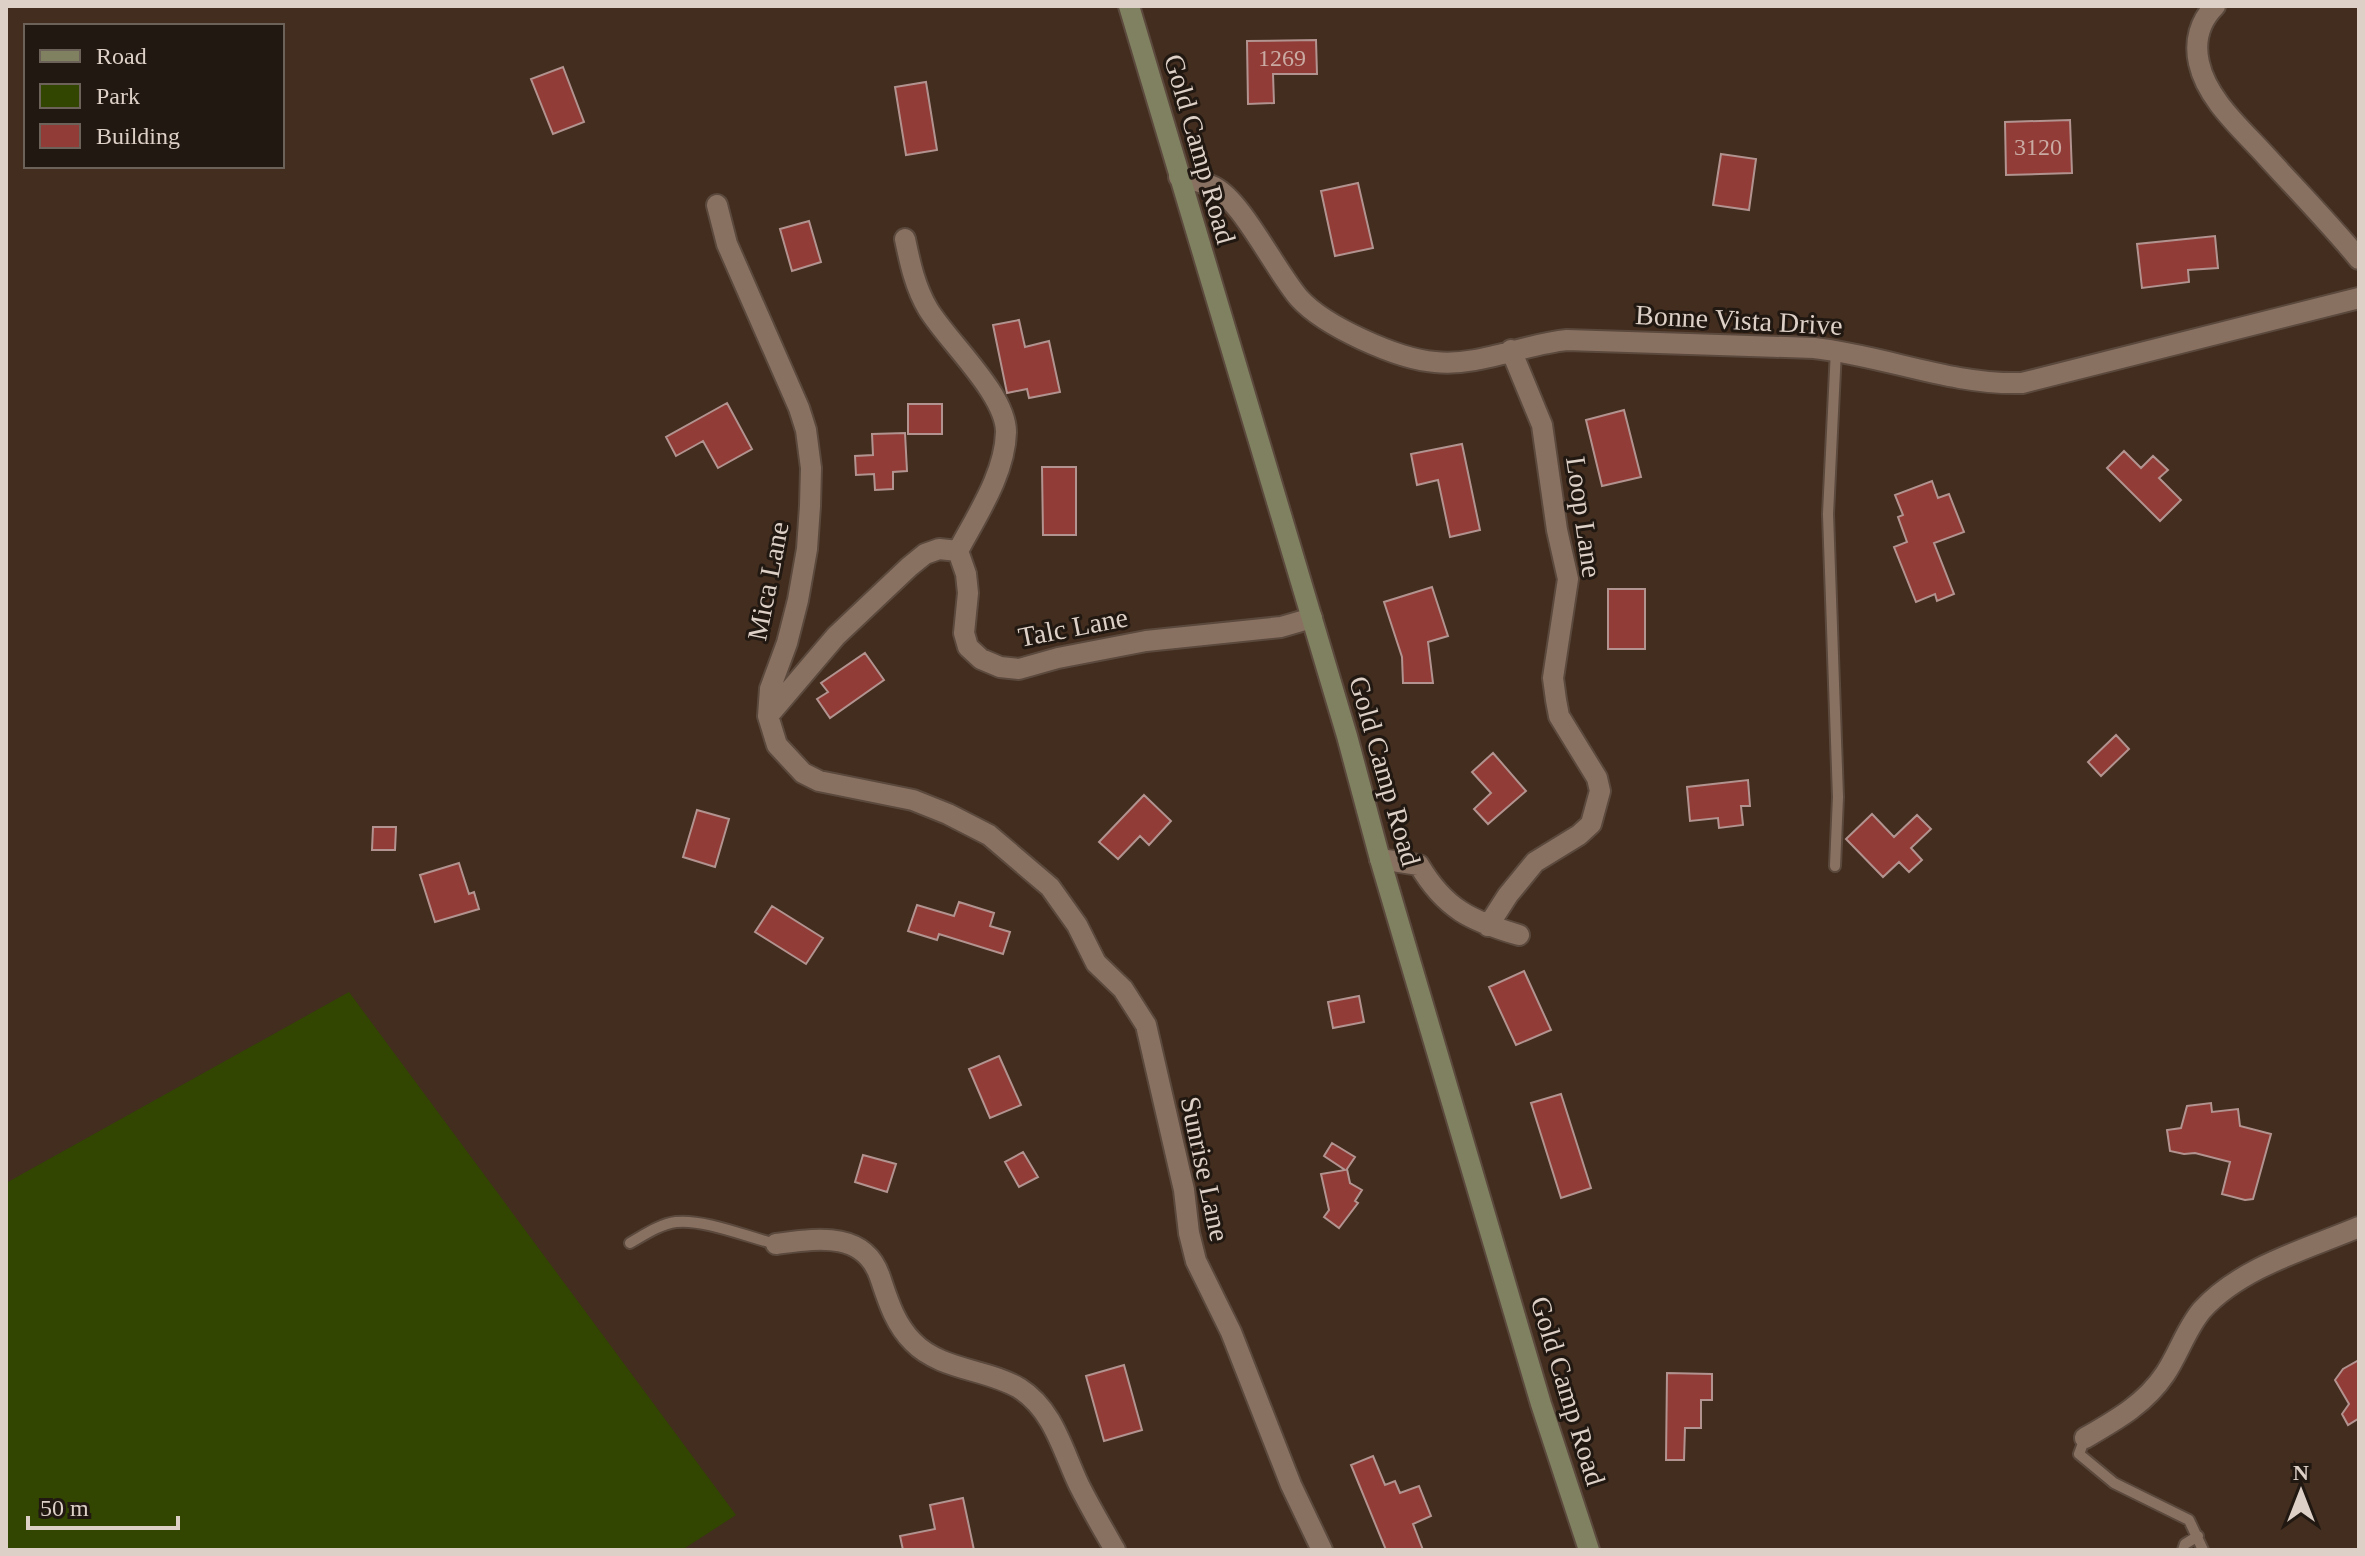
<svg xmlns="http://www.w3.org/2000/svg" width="2365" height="1556" viewBox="0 0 2365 1556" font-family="Georgia,serif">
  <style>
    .green { fill: #324602 }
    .building { fill: #913c37; stroke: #b2938f; stroke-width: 2 }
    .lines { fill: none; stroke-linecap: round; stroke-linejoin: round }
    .lane-casing { stroke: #5b493d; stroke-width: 14 }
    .street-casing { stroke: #5b493d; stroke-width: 24 }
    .secondary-casing { stroke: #5b493d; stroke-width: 24 }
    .lane { stroke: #897162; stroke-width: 10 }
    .street { stroke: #897162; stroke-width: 20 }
    .secondary { stroke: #808160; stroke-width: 20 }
    .labels { text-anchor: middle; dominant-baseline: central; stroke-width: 6; stroke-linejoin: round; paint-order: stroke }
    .number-label { font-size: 24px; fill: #caaba3 }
    .street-label { font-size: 28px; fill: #ddd0c7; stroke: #211812 }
  </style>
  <rect width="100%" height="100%" fill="#422d1f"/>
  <path class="green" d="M349 992 736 1515 682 1550H6V1183Z"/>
  <path class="building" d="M1316 40 1317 74H1273L1274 103 1248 104 1247 41Z
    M563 67 584 122 553 134 531 79Z
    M926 82 937 150 906 155 895 87Z
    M2070 120 2072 173 2006 175 2005 122Z
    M1721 154 1756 159 1749 210 1713 205Z
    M1358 183 1373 248 1335 256 1321 191Z
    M809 221 821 262 792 271 780 229Z
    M2215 236 2218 268 2188 270 2189 282 2142 288 2137 244Z
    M1019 320 1025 347 1049 341 1060 392 1029 398 1027 389 1007 393 993 325Z
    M727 403 752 449 718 468 703 441 676 456 666 437Z
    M908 404H942V434H908Z
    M1624 410 1641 477 1602 486 1586 420Z
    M905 433 907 471 893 472V489L875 490 874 474 856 475 855 456 873 455 872 434Z
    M1462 444 1480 530 1450 537 1438 480 1417 485 1411 454Z
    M2124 451 2141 468 2153 456 2168 470 2159 478 2181 500 2160 521 2107 468Z
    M1042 467H1076V535H1043Z
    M1932 481 1938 498 1949 494 1964 532 1934 543 1954 594 1937 601 1935 594 1916 602 1894 547 1907 542 1898 517 1903 515 1895 495Z
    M1432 587 1448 636 1428 642 1433 683H1403L1402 657 1384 602Z
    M1608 589H1645V649H1608Z
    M865 653 884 680 830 718 817 699 828 692 821 683Z
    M2116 735 2129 749 2101 776 2088 762Z
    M1493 753 1526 791 1488 824 1474 809 1491 793 1472 772Z
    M1748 780 1750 806H1741L1743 825 1719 828 1718 818 1690 821 1687 787Z
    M1144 795 1171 821 1149 845 1140 836 1118 859 1099 842Z
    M697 810 729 819 715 867 683 857Z
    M1872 814 1894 837 1917 815 1931 829 1911 848 1922 860 1909 872 1899 862 1883 877 1846 839Z
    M373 827H396L395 850H372Z
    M459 863 469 894 474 892 479 909 435 922 420 875Z
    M959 902 994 913 990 926 1010 932 1003 954 939 934 937 940 908 931 917 905 954 916Z
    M772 906 823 938 806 964 755 932Z
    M1524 971 1551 1030 1516 1045 1489 987Z
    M1359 996 1364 1022 1333 1028 1328 1002Z
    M999 1056 1021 1105 990 1118 969 1069Z
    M1561 1094 1591 1188 1561 1198 1531 1103Z
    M2211 1103 2212 1112 2238 1109 2240 1126 2271 1134 2253 1199 2245 1200 2222 1194 2230 1162 2195 1153 2184 1154 2170 1151 2167 1130 2181 1128 2187 1106Z
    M1332 1143 1355 1157 1347 1169 1350 1183 1362 1190 1355 1201 1358 1203 1339 1228 1324 1217 1329 1210 1321 1174 1345 1170 1324 1156Z
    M1023 1152 1038 1177 1019 1187 1005 1162Z
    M863 1155 896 1164 887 1192 855 1182Z
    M2359 1360V1421L2358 1419 2348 1425 2342 1414 2349 1404 2335 1380 2343 1369Z
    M1124 1365 1142 1430 1104 1441 1086 1376Z
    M1667 1373 1712 1374V1400H1701V1428H1685L1684 1460H1666Z
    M1373 1456 1385 1485 1395 1481 1400 1493 1419 1486 1431 1516 1413 1524 1423 1550H1386L1351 1465Z
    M963 1498 974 1550H903L900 1536 935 1529 930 1505Z"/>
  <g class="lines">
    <g class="lane-casing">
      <path id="lane" d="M1835 866 1838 797 1828 514 1836 350
        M630 1243C644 1235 660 1224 676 1222 705 1219 747 1237 776 1244
        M2085 1438 2079 1454 2114 1483 2189 1520 2203 1550
        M2183 1550 2185 1544 2198 1536"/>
    </g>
    <g class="street-casing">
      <path id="street" d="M2215 6C2200 21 2194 41 2199 63 2207 100 2243 130 2267 157 2298 191 2330 224 2359 259
        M1179 177C1190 180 1204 182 1214 187 1242 201 1275 270 1299 298 1324 326 1397 359 1435 362 1478 367 1524 344 1567 340L1814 348C1886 356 1950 385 2022 383L2359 298
        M717 205 727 244 799 408 806 430 811 468 810 506 807 549 798 600 787 643 770 689 768 716 777 745 803 773 819 781 913 800 948 814 989 835 1050 887 1077 925 1096 963 1123 989 1146 1025 1184 1190 1189 1233 1196 1261 1231 1332 1291 1485 1322 1550
        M905 239C910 263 915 287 928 309 948 342 1006 394 1006 432 1005 474 977 515 958 551
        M958 551 966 574 968 593 964 633 968 647 981 659 1000 667 1019 669 1058 658 1146 641 1281 627 1312 618
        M768 716 836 636 909 567 925 554 939 549 958 551
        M1380 859 1419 865C1445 909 1471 921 1519 935
        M1488 926 1508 895 1535 862 1579 835 1591 824 1600 791 1597 778 1559 716 1556 700 1553 678 1568 579 1557 530 1542 425 1511 350
        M776 1244C816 1239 864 1230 880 1277 888 1301 895 1324 913 1342 940 1370 987 1369 1019 1388 1054 1410 1063 1452 1079 1485 1090 1507 1103 1529 1115 1550
        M2085 1438C2116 1420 2145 1404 2165 1374 2179 1353 2186 1329 2202 1310 2241 1267 2307 1249 2359 1227"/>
    </g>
    <g class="secondary-casing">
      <path id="secondary" d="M1129 6 1347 736 1380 859 1541 1404 1589 1550"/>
    </g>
    <use href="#lane" class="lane"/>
    <use href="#street" class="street"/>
    <use href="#secondary" class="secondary"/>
  </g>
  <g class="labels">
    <g class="number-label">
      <text x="1282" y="58">1269</text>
      <text x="2038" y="147">3120</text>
    </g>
    <g class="street-label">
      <text transform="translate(1200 149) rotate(74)">Gold Camp Road</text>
      <text transform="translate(1739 320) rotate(3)">Bonne Vista Drive</text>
      <text transform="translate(1584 517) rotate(82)">Loop Lane</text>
      <text transform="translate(768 581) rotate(-79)">Mica Lane</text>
      <text transform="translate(1073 627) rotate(-11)">Talc Lane</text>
      <text transform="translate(1385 771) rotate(74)">Gold Camp Road</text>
      <text transform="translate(1205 1169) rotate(78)">Sunrise Lane</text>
      <text transform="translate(1568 1391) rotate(73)">Gold Camp Road</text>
    </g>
  </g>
  <rect width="2365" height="1556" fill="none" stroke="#ddd0c7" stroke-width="16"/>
  <rect x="24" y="24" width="260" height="144" fill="#211812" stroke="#6c625a" stroke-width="2"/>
  <rect x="40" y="50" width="40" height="12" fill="#808160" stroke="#6c625a" stroke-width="2"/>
  <text x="96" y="64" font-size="24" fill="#ddd0c7">Road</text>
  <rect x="40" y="84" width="40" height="24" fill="#324602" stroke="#6c625a" stroke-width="2"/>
  <text x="96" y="104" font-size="24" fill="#ddd0c7">Park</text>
  <rect x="40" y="124" width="40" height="24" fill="#913c37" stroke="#6c625a" stroke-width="2"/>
  <text x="96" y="144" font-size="24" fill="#ddd0c7">Building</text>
  <g transform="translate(2301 1492)" stroke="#211812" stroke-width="6" paint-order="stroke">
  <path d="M0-6L14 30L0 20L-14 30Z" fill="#ddd0c7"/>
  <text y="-12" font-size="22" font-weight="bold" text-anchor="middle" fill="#ddd0c7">N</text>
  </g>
  <path d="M28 1516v12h150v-12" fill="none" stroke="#ddd0c7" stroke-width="4"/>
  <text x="40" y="1516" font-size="24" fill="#ddd0c7" stroke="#211812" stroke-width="6" paint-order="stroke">50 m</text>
</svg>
